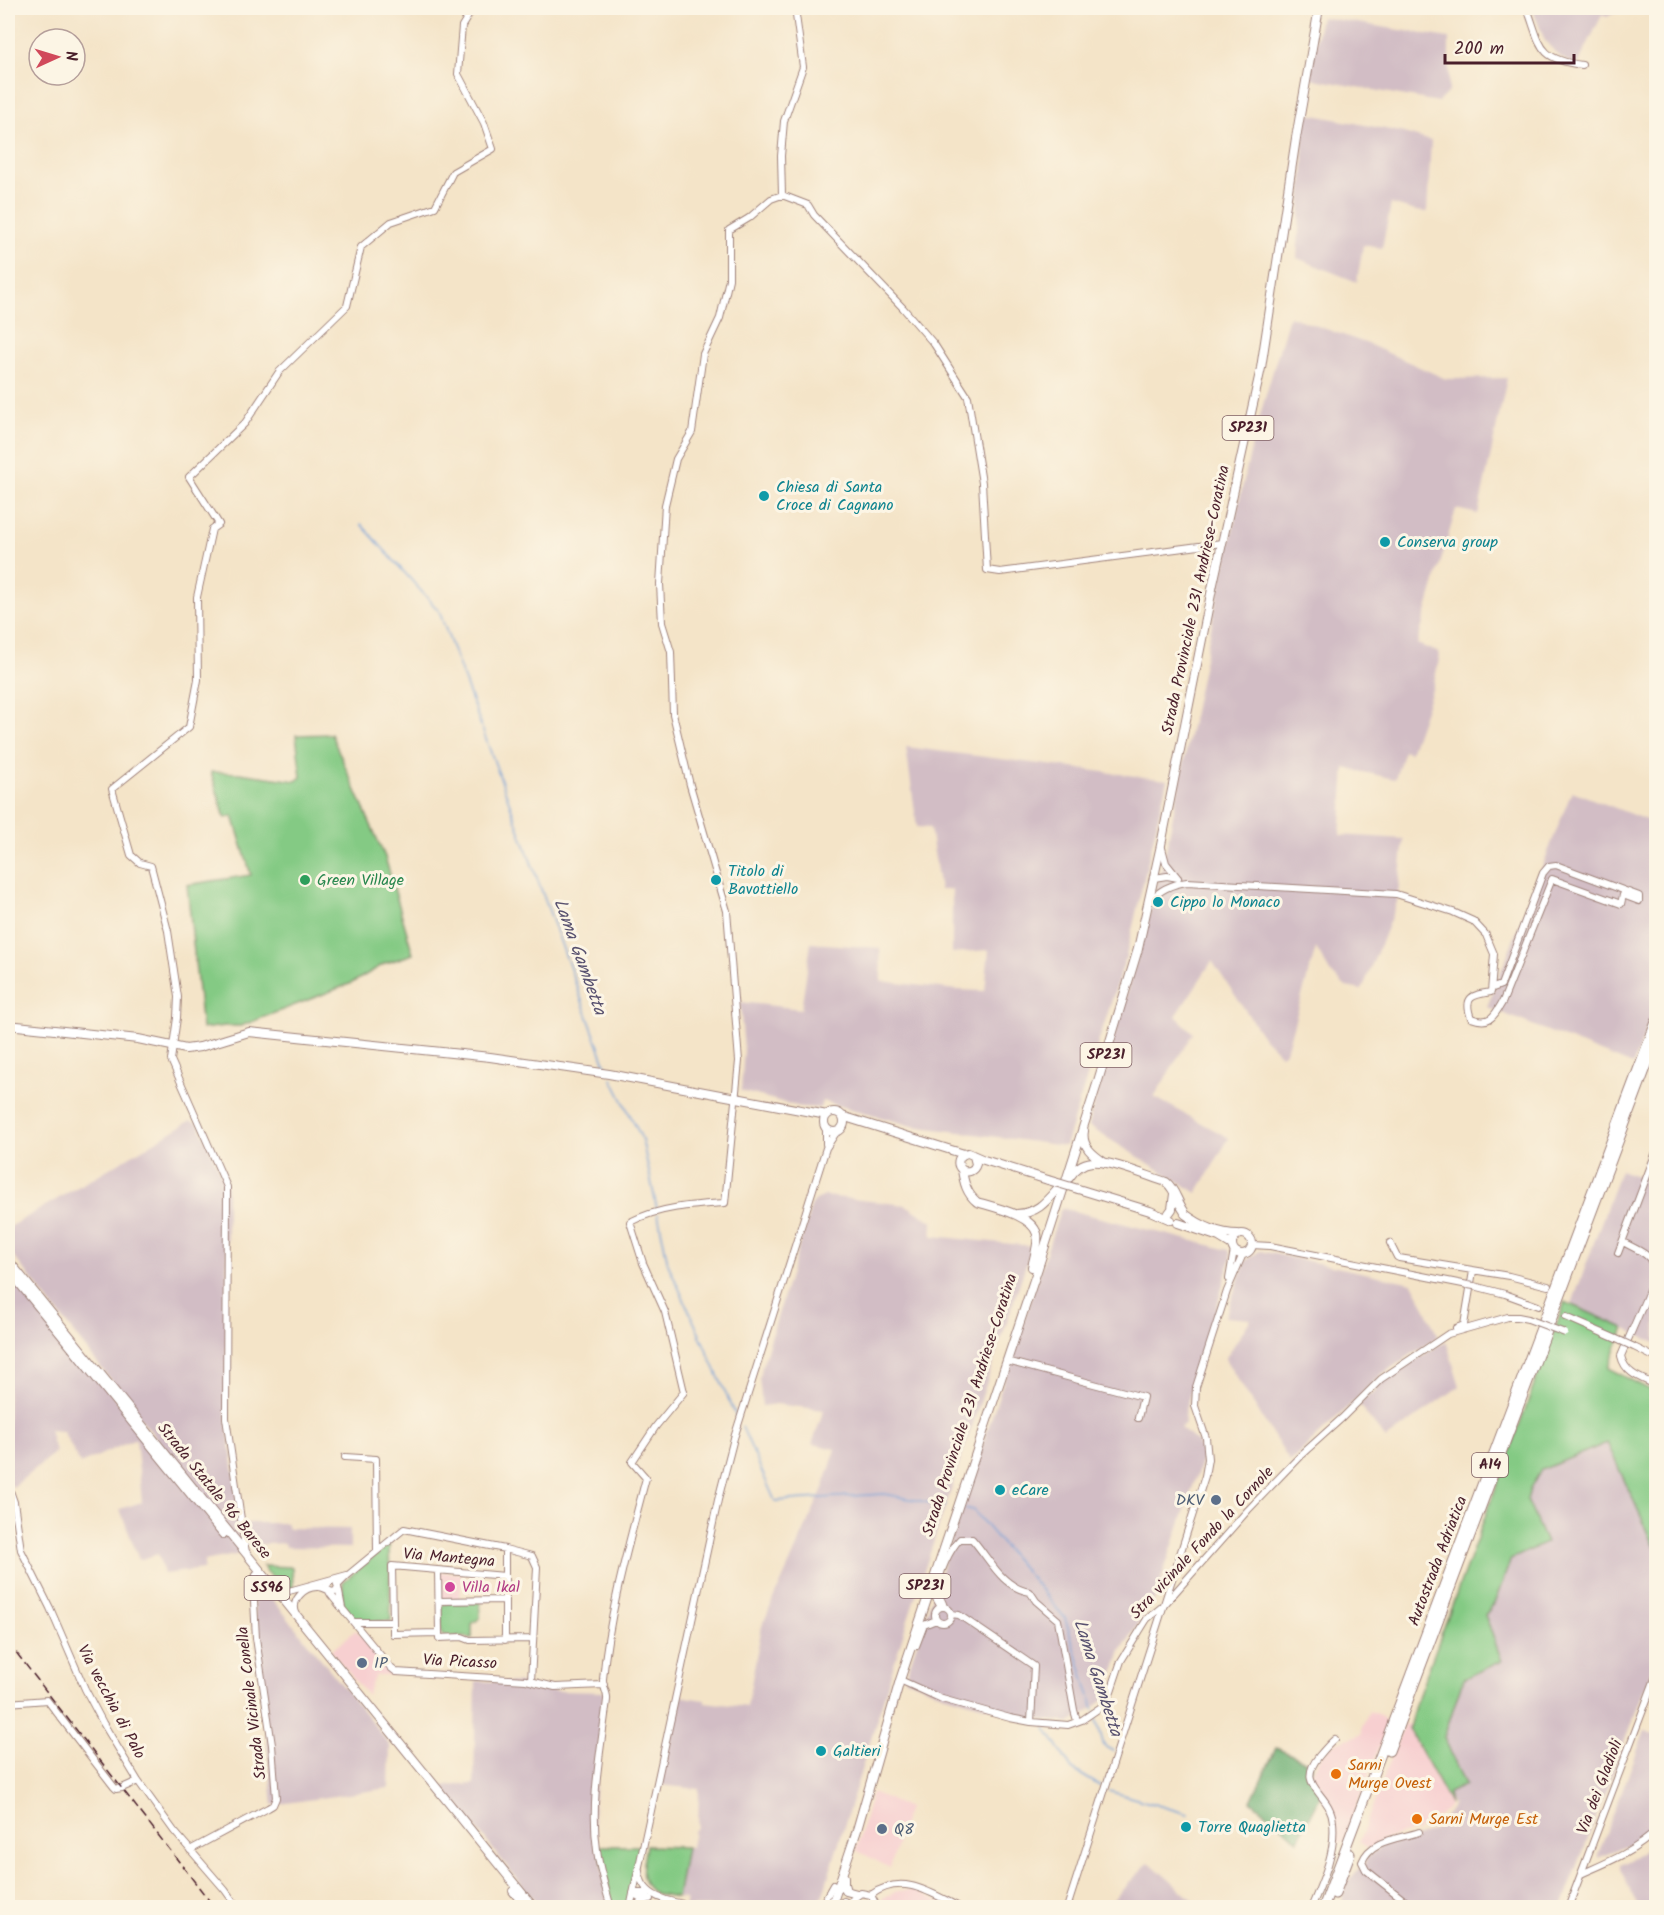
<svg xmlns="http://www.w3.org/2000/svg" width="1664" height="1915" viewBox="0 0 1664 1915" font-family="Kalam,sans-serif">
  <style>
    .built { fill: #f7cfd0 }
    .industrial { fill: #d2bdc5 }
    .green { fill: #84ca84; stroke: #677458; stroke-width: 1.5 }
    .forest { fill: #6bae72; stroke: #5a664e; stroke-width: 1.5 }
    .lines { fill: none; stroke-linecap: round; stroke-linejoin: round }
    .stream { stroke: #6e9cd6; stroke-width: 1.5 }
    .minor-casing { stroke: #9f827a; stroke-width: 8 }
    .major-casing { stroke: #9f827a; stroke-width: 10 }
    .highway-casing { stroke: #9f827a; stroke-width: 11 }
    .minor { stroke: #fff; stroke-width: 6 }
    .major { stroke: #fff; stroke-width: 8 }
    .highway { stroke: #fff; stroke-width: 9 }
    .rail { stroke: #4a1f2b; stroke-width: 1.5; stroke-dasharray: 9 4.5; stroke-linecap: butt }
    .minor-bridge-casing { stroke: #9f827a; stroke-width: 8; stroke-linecap: butt }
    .major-bridge-casing { stroke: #9f827a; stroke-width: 10; stroke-linecap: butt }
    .minor-bridge { stroke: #fff; stroke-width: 6 }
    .major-bridge { stroke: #fff; stroke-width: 8 }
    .culture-dot { fill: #0f9aa8; stroke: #fcf5e5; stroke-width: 2 }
    .leisure-dot { fill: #2e9e5b; stroke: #fcf5e5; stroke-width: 2 }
    .service-dot { fill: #5c6f8a; stroke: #fcf5e5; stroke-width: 2 }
    .hotel-dot { fill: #d1479c; stroke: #fcf5e5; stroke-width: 2 }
    .food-dot { fill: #e8710a; stroke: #fcf5e5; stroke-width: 2 }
    .labels { text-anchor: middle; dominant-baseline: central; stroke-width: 6; stroke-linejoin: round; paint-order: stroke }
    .shield { fill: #fcf5e5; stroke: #7f5f63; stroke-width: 1.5 }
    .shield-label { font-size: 15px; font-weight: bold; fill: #4a1f2b }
    .culture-label { font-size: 16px; fill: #0d838f; stroke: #fcf5e5; text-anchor: start }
    .street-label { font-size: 16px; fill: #4a1f2b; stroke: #fcf5e5 }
    .leisure-label { font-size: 16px; fill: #27864d; stroke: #fcf5e5; text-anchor: start }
    .service-label { font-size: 16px; fill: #4e5e75; stroke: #fcf5e5; text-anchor: start }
    .hotel-label { font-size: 16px; fill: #b23c85; stroke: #fcf5e5; text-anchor: start }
    .food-label { font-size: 16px; fill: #c56008; stroke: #fcf5e5; text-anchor: start }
    .water-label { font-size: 18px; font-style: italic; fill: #58516f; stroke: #fcf5e5 }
  </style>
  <rect width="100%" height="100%" fill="#fcf5e5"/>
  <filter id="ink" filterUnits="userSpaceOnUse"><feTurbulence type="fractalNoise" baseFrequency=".0167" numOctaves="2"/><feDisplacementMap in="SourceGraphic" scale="12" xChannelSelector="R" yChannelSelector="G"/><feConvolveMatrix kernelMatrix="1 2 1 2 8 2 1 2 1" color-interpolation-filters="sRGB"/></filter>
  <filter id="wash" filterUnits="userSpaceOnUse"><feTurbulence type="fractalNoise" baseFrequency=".008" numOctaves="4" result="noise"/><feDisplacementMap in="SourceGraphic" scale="24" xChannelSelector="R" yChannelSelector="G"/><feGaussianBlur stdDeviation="1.35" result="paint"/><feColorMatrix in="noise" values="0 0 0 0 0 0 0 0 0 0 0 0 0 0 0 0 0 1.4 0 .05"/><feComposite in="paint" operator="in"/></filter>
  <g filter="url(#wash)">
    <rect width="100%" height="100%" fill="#f4e4c8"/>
    <path class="built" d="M440 1572 462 1574 460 1599 440 1600Z
      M356 1630 393 1675H375L367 1695 331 1651Z
      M1369 1711 1380 1715 1388 1724 1343 1843 1335 1842 1334 1815 1311 1777 1314 1768 1324 1753 1335 1743 1362 1734V1727Z
      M1404 1724 1409 1725 1415 1741 1450 1804 1449 1807 1438 1817 1425 1818 1421 1829 1419 1828 1417 1832 1409 1828V1832L1382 1840 1370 1850 1359 1842Z
      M872 1792 908 1808 890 1868 856 1850Z
      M914 1890 951 1907 878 1908 883 1898 897 1891Z"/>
    <path class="industrial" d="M1532 8H1623L1607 17 1602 15 1577 66 1560 57 1545 41Z
      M1321 17 1449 38V91L1438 102 1309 78Z
      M1304 113 1400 132 1431 141 1427 212 1416 211 1391 204 1382 248 1363 245 1357 282 1297 258 1304 162 1302 134Z
      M1289 316 1368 344 1446 379 1507 378 1478 514 1456 509 1417 644 1437 652 1440 655 1433 687 1410 753 1404 750 1395 779 1345 768 1340 835 1404 839 1397 902 1362 990 1346 987 1330 972 1316 948 1286 1051 1281 1055 1264 1038 1212 961 1176 1016 1193 1033 1154 1097 1229 1138 1197 1193 1088 1126 1152 905 1165 855 1214 613 1254 436Z
      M906 747 1167 780 1126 956 1065 1146 913 1126 822 1101 820 1108 800 1107 741 1091 744 1050 740 1002 801 1009 811 943 880 948 881 981 957 990 985 991 989 950 952 953V890H940L930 828 917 827Z
      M1572 791 1656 824V1003L1633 1065 1487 1007Z
      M190 1121 198 1123 227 1187 226 1418 246 1553 204 1561V1569L164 1574 158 1554 139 1560 120 1509 142 1502 136 1439 80 1464 63 1431 49 1430 55 1452 13 1487 8 1483V1273L232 1535 8 1249V1228Z
      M1620 1170 1656 1183V1343L1572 1304Z
      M825 1196 906 1205 933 1222 932 1236 1032 1246 906 1625 819 1907H684L686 1899 677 1898 686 1847H691L694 1831 698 1827 699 1789 660 1785 680 1696 705 1700V1702L747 1707 762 1626 824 1486 836 1449 812 1444 824 1410 776 1404 762 1406 759 1377 812 1204 816 1200Z
      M1061 1208 1229 1250 1231 1257 1214 1317 1184 1413 1185 1423 1180 1428 1197 1442 1203 1457 1154 1600 1121 1651 1105 1699 1082 1716 1069 1722 1027 1718 942 1694 905 1679Z
      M1260 1251 1412 1283 1426 1309 1437 1335 1436 1338 1382 1374 1290 1462 1225 1359 1251 1319 1225 1317 1246 1260Z
      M1446 1341 1460 1386 1386 1439 1359 1405 1369 1395H1372L1382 1381Z
      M1607 1442 1656 1549V1658L1562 1907 1340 1908 1348 1882 1357 1870 1365 1864V1861L1369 1856 1382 1845 1411 1839 1433 1830 1453 1806 1448 1793 1465 1784 1444 1737 1463 1679 1502 1661 1485 1615 1494 1604 1511 1559 1546 1543 1527 1500 1530 1489 1541 1470Z
      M245 1523H287V1528L350 1529V1548L286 1547 285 1543 249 1545Z
      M251 1573 377 1728 390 1746 389 1788 273 1805Z
      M476 1681 525 1683V1690L604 1692 593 1815 609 1907H540L442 1786 474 1784Z
      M1645 1731 1656 1735V1819L1643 1835 1634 1842 1598 1858V1854Z
      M1656 1840V1907H1638L1620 1869V1864L1640 1854Z
      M1149 1862 1165 1876 1200 1907H1106Z"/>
    <path class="green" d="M331 734 385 857 413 954 384 964 352 983 241 1026H225L202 1029 187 885 251 875 233 816 225 818 211 772 239 773 296 781 301 777 296 735Z
      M1565 1302 1624 1328 1608 1368 1656 1393V1549L1607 1443 1541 1470 1530 1489 1527 1500 1546 1543 1511 1559 1494 1604 1485 1615 1502 1661 1463 1679 1444 1737 1465 1785 1448 1793 1450 1804 1415 1741 1409 1728 1415 1705Z
      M389 1544 391 1621H355L342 1604 343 1582Z
      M263 1566 292 1567 293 1588C277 1591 272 1578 263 1566Z
      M480 1602V1618L472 1624V1638L443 1636 441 1633 442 1605 449 1603Z
      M599 1846H640L627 1907H613Z
      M646 1846 686 1847 677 1898C671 1897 662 1896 657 1894 636 1885 643 1863 646 1846Z"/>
    <path class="forest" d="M1276 1748 1312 1764 1309 1773 1321 1795 1298 1840 1251 1801Z"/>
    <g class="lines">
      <path class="stream" d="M361 524 439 611 607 1069
        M612 1079 642 1139 657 1209
        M658 1214 668 1264 737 1418
        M742 1427 775 1501 884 1494 946 1506
        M962 1508 973 1510 1065 1618 1094 1709
        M1095 1714 1104 1746 1113 1751
        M1045 1727 1072 1769 1100 1786
        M1109 1791 1188 1814"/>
    </g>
  </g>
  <g filter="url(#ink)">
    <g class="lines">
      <g class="minor-casing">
        <path id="minor" d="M795 8 803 67 784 121 781 156 782 195 808 205 814 215 903 308 934 344 968 397 982 483 987 570 1000 572 1222 543
          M1527 8C1541 45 1537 59 1582 65
          M1162 848 1166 863 1178 878
          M1154 878 1167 876 1178 878
          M1150 901C1160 889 1172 884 1187 882L1396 894 1453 912 1473 921 1486 935 1494 954 1491 992C1473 995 1463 996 1471 1018 1490 1025 1494 1017 1503 1001L1552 879 1621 904 1623 895 1639 901V896L1556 865 1549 866 1543 873 1501 985 1493 988
          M826 1144V1127
          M1623 1242C1642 1253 1654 1253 1655 1277L1621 1356C1625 1374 1641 1378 1656 1385
          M1390 1243 1397 1257 1399 1258 1509 1276 1548 1286
          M1252 1245 1270 1246 1468 1285
          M1618 1253 1656 1152
          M1229 1279 1234 1250
          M1474 1286 1505 1294 1538 1306
          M1566 1317 1621 1341
          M1456 1328 1464 1325 1473 1271
          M1634 1347 1656 1358
          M1007 1361 1143 1397 1138 1418
          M345 1457 376 1459 377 1551
          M8 1485 14 1502 21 1550 50 1608 85 1689 103 1723 138 1781 174 1831 225 1890 238 1908
          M246 1553 226 1418 227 1187 171 1060 177 1018 178 997 168 931 151 866 140 863 131 855 112 789 189 727 198 680 197 597 212 529 219 524 189 477 245 423 279 372 347 306 361 247 391 222 435 207 453 172 493 149 484 123 458 74 462 26 473 8
          M438 1571 439 1633
          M331 1581 326 1586 331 1595 391 1668 396 1672 526 1680 555 1687 604 1685
          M338 1585 348 1575 404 1529 505 1549 532 1556 537 1567 531 1681
          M934 1586V1595L941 1607
          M338 1587 342 1608
          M276 1590 282 1592 289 1591 347 1575
          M438 1601 505 1600
          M935 1615a8 8 0 1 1 16 0a8 8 0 1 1-16 0Z
          M944 1607C943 1600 937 1596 938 1589 938 1574 950 1549 960 1539H972C989 1558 1002 1588 1030 1592L1036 1601 1058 1620 1074 1710 1077 1721
          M296 1613C291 1600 304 1587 317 1587 324 1586 328 1592 335 1592L338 1587 336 1582
          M951 1614 959 1615 1034 1666 1031 1722
          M354 1622H393V1634L439 1633V1638L462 1637 470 1640 533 1639
          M393 1622 392 1566 505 1576
          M505 1640V1549
          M916 1646 924 1625 936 1620
          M900 1680 942 1699 1010 1718 1031 1722 1068 1725 1082 1720 1101 1707 1109 1697 1121 1661 1147 1619 1164 1605 1248 1510 1301 1455 1342 1418 1381 1379 1448 1334 1508 1317H1518L1528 1319
          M8 1703 47 1700 114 1787 116 1789 122 1788 138 1781
          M190 1850 268 1808 273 1805 276 1798 272 1745 256 1638 253 1583 256 1575
          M639 1871C642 1903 682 1903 707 1908
          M1581 1874C1608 1862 1634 1852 1656 1831
          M648 1893H633L639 1897 650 1899
          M871 1895C903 1872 931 1893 961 1908
          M611 1908C606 1889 599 1869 597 1850 590 1800 601 1750 607 1700 608 1692 602 1687 603 1679 609 1613 629 1543 646 1478L632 1462 656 1426 684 1392 665 1312 643 1263 630 1222C659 1207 692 1205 725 1203L739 1061 727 911 690 785 673 714 671 652 662 623 660 584 665 505 676 459 692 432 703 354 720 318 729 279V230L749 218 771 199 782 195
          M630 1908 718 1500 734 1438 826 1148 837 1131
          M634 1908 639 1903 648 1899
          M820 1908 833 1885
          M853 1908V1899L861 1893 871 1895 875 1903
          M1067 1908 1205 1476 1208 1459 1206 1438 1195 1406 1196 1387 1227 1291 1243 1254
          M1311 1908C1323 1880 1336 1852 1333 1822 1331 1792 1294 1787 1319 1756 1324 1750 1329 1744 1335 1739
          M1414 1908 1366 1870 1362 1862C1371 1839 1399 1839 1419 1832
          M1568 1908 1656 1676"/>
      </g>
      <g class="major-casing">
        <path id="major" d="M8 1025 138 1039 186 1049 200 1047 249 1032 490 1057 609 1074 827 1115
          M824 1122a10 10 0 1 1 20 0a10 10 0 1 1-20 0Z
          M842 1116 964 1154
          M1084 1131C1081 1146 1093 1155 1105 1163
          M962 1170C964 1183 967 1194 977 1202 993 1207 1032 1215 1037 1234 1039 1244 1034 1257 1032 1267
          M962 1170C955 1163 959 1154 968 1153L984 1160 1048 1180
          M962 1170C968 1173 974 1171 976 1164L974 1156
          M1069 1178C1074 1170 1082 1163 1092 1162 1110 1160 1147 1176 1166 1182 1175 1189 1177 1201 1184 1211
          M1078 1189 1150 1211 1171 1220
          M1169 1213 1172 1209 1174 1194
          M1017 1214C1037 1213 1045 1203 1058 1188
          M1185 1214C1201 1226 1218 1234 1238 1234
          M1178 1223 1219 1237 1232 1245
          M1232 1244a10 10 0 1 1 20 0a10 10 0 1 1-20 0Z
          M8 1260 534 1908
          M8 1269 223 1534
          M844 1877V1884L846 1891 857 1894
          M513 1891 527 1908
          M831 1908 857 1830 900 1680 1038 1268 1098 1081 1138 949 1161 845 1213 584 1261 368 1296 138 1319 8
          M838 1908 844 1902 853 1907"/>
      </g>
      <g class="highway-casing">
        <path id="highway" d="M1389 1751 1656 1041
          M1335 1894 1350 1854
          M1323 1908 1656 1022"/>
      </g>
      <use href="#minor" class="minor"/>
      <use href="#major" class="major"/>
      <use href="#highway" class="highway"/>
      <path class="rail" d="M8 1642 215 1908"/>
      <g class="minor-bridge-casing">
        <path id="minor-bridge" d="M1468 1285 1474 1286
          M1528 1319 1565 1333
          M1621 1341 1634 1347"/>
      </g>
      <g class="major-bridge-casing">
        <path id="major-bridge" d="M1048 1180 1078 1189"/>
      </g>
      <use href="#minor-bridge" class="minor-bridge"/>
      <use href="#major-bridge" class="major-bridge"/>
    </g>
  </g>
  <g class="culture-dot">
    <circle cx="764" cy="496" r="6"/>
    <circle cx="1385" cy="542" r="6"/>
    <circle cx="716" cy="880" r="6"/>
    <circle cx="1158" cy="902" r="6"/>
    <circle cx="1000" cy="1490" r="6"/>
    <circle cx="821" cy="1751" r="6"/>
    <circle cx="1186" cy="1827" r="6"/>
  </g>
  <circle class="leisure-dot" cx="305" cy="880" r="6"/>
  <g class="service-dot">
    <circle cx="1216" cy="1500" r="6"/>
    <circle cx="362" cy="1663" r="6"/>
    <circle cx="882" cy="1829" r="6"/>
  </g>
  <circle class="hotel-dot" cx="450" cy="1587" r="6"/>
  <g class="food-dot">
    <circle cx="1336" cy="1774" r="6"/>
    <circle cx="1417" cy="1819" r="6"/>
  </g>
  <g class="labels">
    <g class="shield">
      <rect x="1222.5" y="416" width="51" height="24" rx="4.5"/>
      <rect x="1080.5" y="1043" width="51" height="24" rx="4.5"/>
      <rect x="1472" y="1453" width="36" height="24" rx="4.5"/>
      <rect x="899.5" y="1574" width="51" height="24" rx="4.5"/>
      <rect x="244.5" y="1576" width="45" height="24" rx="4.5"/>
    </g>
    <g class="shield-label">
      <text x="1248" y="428">SP231</text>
      <text x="1106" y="1055">SP231</text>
      <text x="1490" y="1465">A14</text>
      <text x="925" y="1586">SP231</text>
      <text x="267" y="1588">SS96</text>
    </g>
    <g class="culture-label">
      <text x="776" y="487">Chiesa di Santa<tspan x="776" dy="18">Croce di Cagnano</tspan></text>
      <text x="1397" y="542">Conserva group</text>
      <text x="728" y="871">Titolo di<tspan x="728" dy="18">Bavottiello</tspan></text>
      <text x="1170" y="902">Cippo lo Monaco</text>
      <text x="1012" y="1490">eCare</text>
      <text x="833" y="1751">Galtieri</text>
      <text x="1198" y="1827">Torre Quaglietta</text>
    </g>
    <g class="street-label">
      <text transform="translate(1196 600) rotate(-78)">Strada Provinciale 231 Andriese-Coratina</text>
      <text transform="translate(970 1405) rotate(-72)">Strada Provinciale 231 Andriese-Coratina</text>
      <text transform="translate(214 1491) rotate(51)">Strada Statale 96 Barese</text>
      <text transform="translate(1202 1543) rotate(-47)">Stra vicinale Fondo la Cornole</text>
      <text transform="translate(449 1558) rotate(5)">Via Mantegna</text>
      <text transform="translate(1438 1561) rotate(-69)">Autostrada Adriatica</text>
      <text transform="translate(460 1662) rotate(3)">Via Picasso</text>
      <text transform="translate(111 1702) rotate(62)">Via vecchia di Palo</text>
      <text transform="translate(252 1703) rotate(-97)">Strada Vicinale Conella</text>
      <text transform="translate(1600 1787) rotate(-69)">Via dei Gladioli</text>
    </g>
    <g class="leisure-label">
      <text x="317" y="880">Green Village</text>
    </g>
    <g class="service-label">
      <text x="1204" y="1500" text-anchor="end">DKV</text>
      <text x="374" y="1663">IP</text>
      <text x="894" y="1829">Q8</text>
    </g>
    <g class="hotel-label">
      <text x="462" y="1587">Villa Ikal</text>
    </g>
    <g class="food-label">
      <text x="1348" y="1765">Sarni<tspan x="1348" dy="18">Murge Ovest</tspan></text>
      <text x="1429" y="1819">Sarni Murge Est</text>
    </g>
    <g class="water-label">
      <text transform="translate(579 957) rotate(70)">Lama Gambetta</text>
      <text transform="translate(1097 1678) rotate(72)">Lama Gambetta</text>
    </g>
  </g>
  <rect width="1664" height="1915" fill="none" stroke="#fcf5e5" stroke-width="30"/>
  <g transform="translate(57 57) rotate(86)"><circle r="28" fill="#fcf5e5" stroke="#b59f9b" stroke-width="1.5"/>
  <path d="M0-4.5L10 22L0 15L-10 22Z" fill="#d1495b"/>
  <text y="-9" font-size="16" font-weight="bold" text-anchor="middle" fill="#4a1f2b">N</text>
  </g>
  <path d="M1445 54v9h129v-9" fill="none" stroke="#4a1f2b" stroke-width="3"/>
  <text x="1454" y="54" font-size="18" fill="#4a1f2b" stroke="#fcf5e5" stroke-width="4.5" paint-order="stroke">200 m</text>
</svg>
